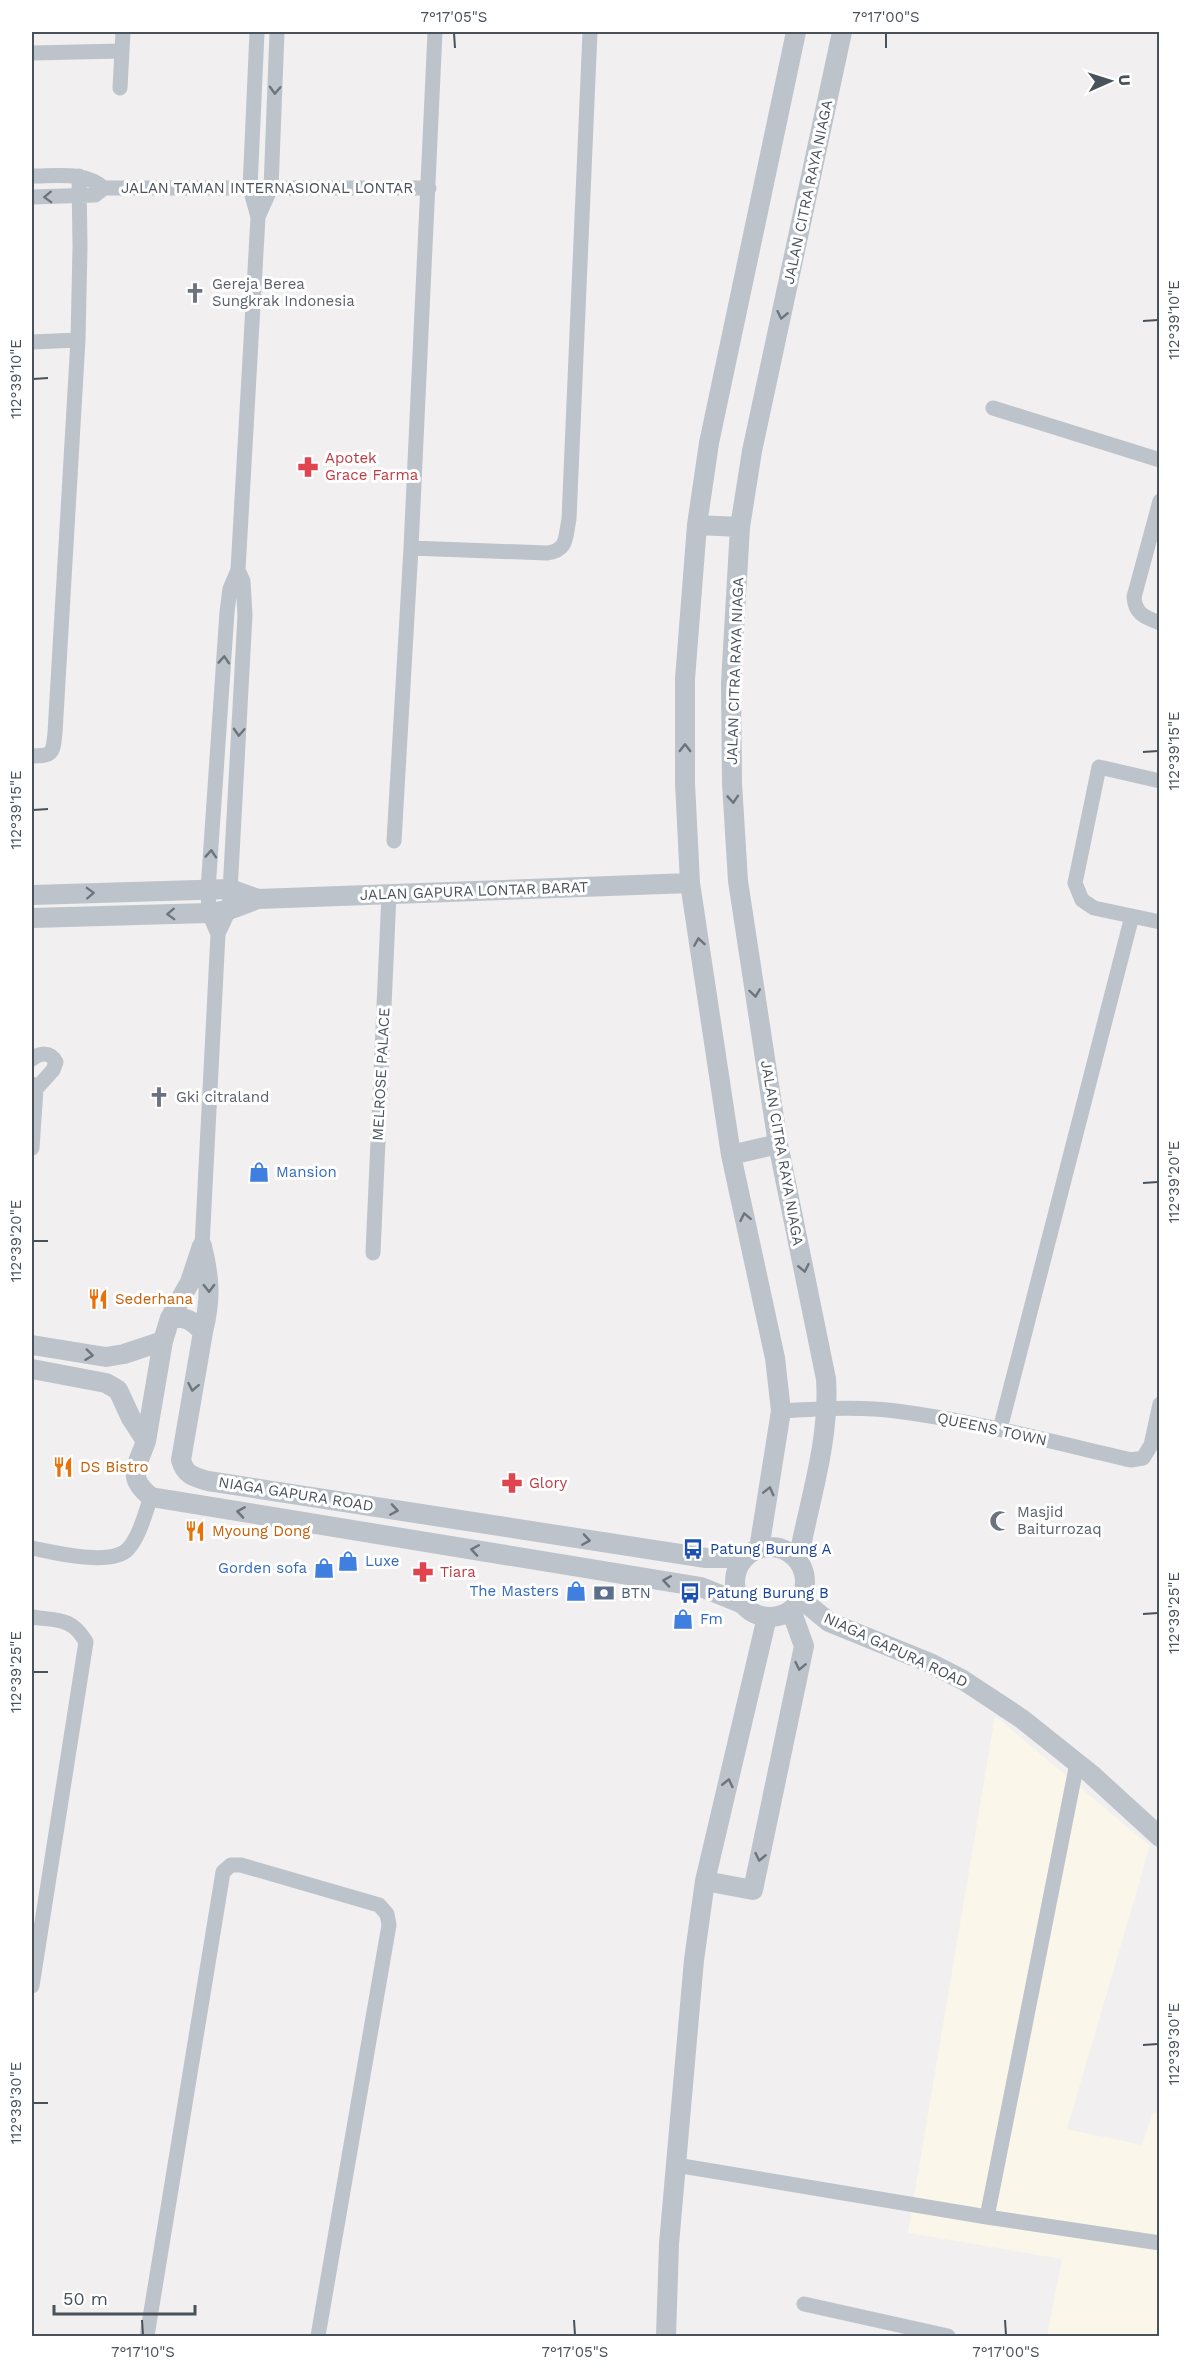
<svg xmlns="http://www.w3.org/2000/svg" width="1191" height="2368" viewBox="0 0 1191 2368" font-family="'Work Sans',sans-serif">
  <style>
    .commercial { fill: #faf6ea }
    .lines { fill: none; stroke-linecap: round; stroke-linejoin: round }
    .minor { stroke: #bcc3cb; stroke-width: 15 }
    .tertiary { stroke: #bcc3cb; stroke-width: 20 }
    .oneway { stroke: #6c747d }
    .ticks { fill: none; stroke: #49525b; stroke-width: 2 }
    .labels { text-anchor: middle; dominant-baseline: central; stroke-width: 6; stroke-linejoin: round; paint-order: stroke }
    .street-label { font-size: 15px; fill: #49525b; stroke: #fff }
    .worship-label { font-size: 15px; fill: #5b616d; stroke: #fff; text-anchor: start }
    .health-label { font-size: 15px; fill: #be3a42; stroke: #fff; text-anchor: start }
    .shop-label { font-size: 15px; fill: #366cbe; stroke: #fff; text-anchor: start }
    .food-label { font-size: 15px; fill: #c56008; stroke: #fff; text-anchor: start }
    .transit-label { font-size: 15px; fill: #164399; stroke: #fff; text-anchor: start }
    .service-label { font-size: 15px; fill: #4e5e75; stroke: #fff; text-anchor: start }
    .neatline { fill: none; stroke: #49525b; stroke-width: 2 }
    .ticks-label { font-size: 15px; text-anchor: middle; fill: #49525b }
  </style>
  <rect width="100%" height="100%" fill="#f1efef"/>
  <path class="commercial" d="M995 1716 1150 1846 1067 2129 1142 2145 1153 2112 1159 2114V2336H1047L1062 2259 908 2233Z"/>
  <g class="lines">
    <path class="minor" d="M257 32 250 188 258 217 271 188 277 32
      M32 53 122 51
      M120 88 123 32
      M32 176C56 176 85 171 104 188
      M32 197 95 195 104 188H429
      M32 342 78 340
      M993 408 1160 460
      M1160 501 1134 597C1135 614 1145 617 1160 623
      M411 548 547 553C568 550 565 538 569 519L590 32
      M32 756C53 756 53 753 55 733L78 340 80 247 79 176
      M1160 781 1099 767 1075 883 1082 900 1094 908 1160 922
      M394 841 411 548 435 32
      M218 934 209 913 208 890 227 612 230 589 238 570 258 217
      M32 1059C40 1053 50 1051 56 1062L53 1070 36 1089
      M32 1084 36 1089 32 1148
      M202 1246 218 934 229 910 245 615 243 581 238 570
      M373 1253 389 894
      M781 1411C819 1409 858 1406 896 1411 975 1421 1053 1442 1131 1460L1143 1458 1151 1445 1160 1404
      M1000 1429 1132 916
      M32 1548C53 1552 111 1567 128 1549 140 1536 145 1513 151 1497
      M32 1617C58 1621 72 1617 86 1642L32 1986
      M676 2165 987 2217 1160 2243
      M987 2217 1077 1763
      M804 2304 948 2336
      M147 2336 223 1872 231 1865H241L379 1905 387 1914 389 1925 318 2336"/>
    <path class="tertiary" d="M697 525 740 527
      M32 895 230 889 258 899
      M32 918 209 913 229 910 258 899 690 883
      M731 1155 778 1144
      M170 1318 190 1282 202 1246C210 1279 211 1299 203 1332
      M32 1345 106 1357 124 1354 163 1341 170 1318C187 1317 192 1320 203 1332L181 1460C185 1475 194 1477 208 1481L706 1558H745
      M32 1369 106 1383 118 1390 131 1418 146 1441C137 1467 126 1477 151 1497L701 1587 743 1604
      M146 1441 163 1341
      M735 1582a35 35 0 1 1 70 0a35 35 0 1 1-70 0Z
      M759 1549 781 1411 775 1358 731 1155 690 883 685 783V679L697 525 709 443 796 32
      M798 1561C809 1501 830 1441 826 1379L778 1144 738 881 732 783 731 683 740 527 752 451 842 32
      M801 1599 829 1622 930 1663 963 1680 1022 1719 1091 1774 1160 1837
      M705 1881 753 1890 804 1646 791 1610
      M666 2336 669 2244 694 1960 705 1881 767 1617"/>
  </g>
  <defs><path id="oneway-chevron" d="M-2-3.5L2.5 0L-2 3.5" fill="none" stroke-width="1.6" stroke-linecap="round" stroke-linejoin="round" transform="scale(1.5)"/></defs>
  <g class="oneway">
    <use href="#oneway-chevron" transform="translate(275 90) rotate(92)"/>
    <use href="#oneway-chevron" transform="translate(48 197) rotate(178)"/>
    <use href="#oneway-chevron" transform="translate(782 315) rotate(102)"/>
    <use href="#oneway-chevron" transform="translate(224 660) rotate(-86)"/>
    <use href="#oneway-chevron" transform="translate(239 732) rotate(93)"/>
    <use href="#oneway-chevron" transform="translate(685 748) rotate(-90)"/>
    <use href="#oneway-chevron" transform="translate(733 799) rotate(86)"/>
    <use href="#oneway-chevron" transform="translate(211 854) rotate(-86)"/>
    <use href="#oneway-chevron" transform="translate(90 893) rotate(-2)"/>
    <use href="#oneway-chevron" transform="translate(171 914) rotate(178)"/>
    <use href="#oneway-chevron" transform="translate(699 942) rotate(-99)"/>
    <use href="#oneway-chevron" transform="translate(755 993) rotate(82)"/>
    <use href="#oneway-chevron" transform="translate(745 1217) rotate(-102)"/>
    <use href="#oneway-chevron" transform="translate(804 1268) rotate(78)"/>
    <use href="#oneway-chevron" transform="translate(209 1288) rotate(89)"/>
    <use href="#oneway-chevron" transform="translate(89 1355) rotate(7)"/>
    <use href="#oneway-chevron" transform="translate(193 1387) rotate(101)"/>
    <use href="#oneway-chevron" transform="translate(769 1491) rotate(-76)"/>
    <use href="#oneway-chevron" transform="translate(394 1510) rotate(9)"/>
    <use href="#oneway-chevron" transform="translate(241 1512) rotate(-171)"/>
    <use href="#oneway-chevron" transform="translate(586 1540) rotate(9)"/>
    <use href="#oneway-chevron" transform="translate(475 1550) rotate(-171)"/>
    <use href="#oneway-chevron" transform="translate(667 1581) rotate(-171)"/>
    <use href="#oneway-chevron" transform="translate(800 1666) rotate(102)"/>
    <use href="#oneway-chevron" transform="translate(728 1783) rotate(-77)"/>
    <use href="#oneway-chevron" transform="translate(760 1857) rotate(102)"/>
  </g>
  <path class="ticks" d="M454 33 455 48M886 33V48M1143 321 1158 320M33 379 48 378M1143 752 1158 751M33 810 48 809M1143 1183 1158 1182M33 1241H48M1143 1614 1158 1613M33 1672H48M1143 2045 1158 2044M33 2103H48M142 2320 143 2335M574 2320 575 2335M1005 2320 1006 2335"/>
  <defs>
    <g id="church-bare" transform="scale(1.62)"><path d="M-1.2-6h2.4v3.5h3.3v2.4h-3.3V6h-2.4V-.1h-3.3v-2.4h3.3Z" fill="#6b7280" stroke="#fff" stroke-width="2.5" paint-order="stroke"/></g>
    <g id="pharmacy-bare" transform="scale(1.62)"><path d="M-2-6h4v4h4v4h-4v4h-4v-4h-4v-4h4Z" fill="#e0444e" stroke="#fff" stroke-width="2.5" paint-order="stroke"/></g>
    <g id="shop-bare" transform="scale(1.62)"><path d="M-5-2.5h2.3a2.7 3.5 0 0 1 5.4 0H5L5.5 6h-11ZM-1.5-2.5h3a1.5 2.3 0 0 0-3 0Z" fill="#3f7fe0" stroke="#fff" stroke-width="2.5" paint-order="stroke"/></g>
    <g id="restaurant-bare" transform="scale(1.62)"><path d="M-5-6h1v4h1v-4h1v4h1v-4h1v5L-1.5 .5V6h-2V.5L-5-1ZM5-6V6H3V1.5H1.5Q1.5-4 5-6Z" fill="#e8710a" stroke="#fff" stroke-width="2.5" paint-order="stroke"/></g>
    <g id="mosque-bare" transform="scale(1.62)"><path d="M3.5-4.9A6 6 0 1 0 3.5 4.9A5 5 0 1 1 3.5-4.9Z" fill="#6b7280" stroke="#fff" stroke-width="2.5" paint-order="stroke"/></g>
    <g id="bus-bare" transform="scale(1.62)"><path d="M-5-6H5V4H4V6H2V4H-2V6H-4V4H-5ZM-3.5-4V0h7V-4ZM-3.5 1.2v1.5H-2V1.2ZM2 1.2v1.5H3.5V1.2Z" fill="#1a4fb4" stroke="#fff" stroke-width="2.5" paint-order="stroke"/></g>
    <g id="bank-bare" transform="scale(1.62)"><path d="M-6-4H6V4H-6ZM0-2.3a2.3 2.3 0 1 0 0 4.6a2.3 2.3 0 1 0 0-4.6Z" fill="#5c6f8a" stroke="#fff" stroke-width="2.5" paint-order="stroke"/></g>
  </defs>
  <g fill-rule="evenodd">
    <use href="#church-bare" x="195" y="293"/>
    <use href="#pharmacy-bare" x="308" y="467"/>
    <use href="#church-bare" x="159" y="1097"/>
    <use href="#shop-bare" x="259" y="1172"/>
    <use href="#restaurant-bare" x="98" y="1299"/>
    <use href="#restaurant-bare" x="63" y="1467"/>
    <use href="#pharmacy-bare" x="512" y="1483"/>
    <use href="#mosque-bare" x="1000" y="1521"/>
    <use href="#restaurant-bare" x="195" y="1531"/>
    <use href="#bus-bare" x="693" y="1549"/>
    <use href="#shop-bare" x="348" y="1561"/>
    <use href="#shop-bare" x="324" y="1568"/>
    <use href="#pharmacy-bare" x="423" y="1572"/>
    <use href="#shop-bare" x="576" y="1591"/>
    <use href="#bank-bare" x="604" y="1593"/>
    <use href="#bus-bare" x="690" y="1593"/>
    <use href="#shop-bare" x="683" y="1619"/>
  </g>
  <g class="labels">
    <g class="street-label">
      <text x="267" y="188">JALAN TAMAN INTERNASIONAL LONTAR</text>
      <text transform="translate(808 192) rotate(-78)">JALAN CITRA RAYA NIAGA</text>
      <text transform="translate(735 671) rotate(-88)">JALAN CITRA RAYA NIAGA</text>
      <text transform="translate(474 891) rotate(-2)">JALAN GAPURA LONTAR BARAT</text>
      <text transform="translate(381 1074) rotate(-87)">MELROSE PALACE</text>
      <text transform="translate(782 1153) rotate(80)">JALAN CITRA RAYA NIAGA</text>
      <text transform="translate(992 1429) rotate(12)">QUEENS TOWN</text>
      <text transform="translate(296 1494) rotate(9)">NIAGA GAPURA ROAD</text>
      <text transform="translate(896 1650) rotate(25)">NIAGA GAPURA ROAD</text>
    </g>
    <g class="worship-label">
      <text x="212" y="284">Gereja Berea<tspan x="212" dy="17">Sungkrak Indonesia</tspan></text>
      <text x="176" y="1097">Gki citraland</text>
      <text x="1017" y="1512">Masjid<tspan x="1017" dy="17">Baiturrozaq</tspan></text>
    </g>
    <g class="health-label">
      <text x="325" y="458">Apotek<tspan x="325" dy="17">Grace Farma</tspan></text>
      <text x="529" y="1483">Glory</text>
      <text x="440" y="1572">Tiara</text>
    </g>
    <g class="shop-label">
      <text x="276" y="1172">Mansion</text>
      <text x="365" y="1561">Luxe</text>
      <text x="307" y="1568" text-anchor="end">Gorden sofa</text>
      <text x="559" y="1591" text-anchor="end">The Masters</text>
      <text x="700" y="1619">Fm</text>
    </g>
    <g class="food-label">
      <text x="115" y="1299">Sederhana</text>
      <text x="80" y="1467">DS Bistro</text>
      <text x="212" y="1531">Myoung Dong</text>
    </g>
    <g class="transit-label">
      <text x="710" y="1549">Patung Burung A</text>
      <text x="707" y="1593">Patung Burung B</text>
    </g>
    <g class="service-label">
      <text x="621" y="1593">BTN</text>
    </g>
  </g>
  <rect width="1191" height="2368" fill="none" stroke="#ffffff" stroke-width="66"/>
  <g transform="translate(1110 81) rotate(87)" stroke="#ffffff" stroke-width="4.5" paint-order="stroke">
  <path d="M0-4.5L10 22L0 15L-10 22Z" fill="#49525b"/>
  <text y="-9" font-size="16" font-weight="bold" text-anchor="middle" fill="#49525b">U</text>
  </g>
  <path d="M54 2305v9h141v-9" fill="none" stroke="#49525b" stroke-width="3"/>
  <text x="63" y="2305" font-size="18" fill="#49525b" stroke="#ffffff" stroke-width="4.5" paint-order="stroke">50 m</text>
  <rect x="33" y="33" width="1125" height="2302" class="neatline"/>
  <g class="ticks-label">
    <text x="454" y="22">7°17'05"S</text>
    <text x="886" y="22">7°17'00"S</text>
    <text transform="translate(1174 320) rotate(-90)" y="5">112°39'10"E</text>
    <text transform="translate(16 379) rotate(-90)" y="5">112°39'10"E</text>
    <text transform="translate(1174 751) rotate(-90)" y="5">112°39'15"E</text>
    <text transform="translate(16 810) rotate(-90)" y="5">112°39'15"E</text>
    <text transform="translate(1174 1182) rotate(-90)" y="5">112°39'20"E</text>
    <text transform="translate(16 1241) rotate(-90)" y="5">112°39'20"E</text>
    <text transform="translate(1174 1613) rotate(-90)" y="5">112°39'25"E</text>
    <text transform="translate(16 1672) rotate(-90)" y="5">112°39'25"E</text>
    <text transform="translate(1174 2044) rotate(-90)" y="5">112°39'30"E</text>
    <text transform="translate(16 2103) rotate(-90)" y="5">112°39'30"E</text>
    <text x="143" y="2357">7°17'10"S</text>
    <text x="575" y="2357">7°17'05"S</text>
    <text x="1006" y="2357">7°17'00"S</text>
  </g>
</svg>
